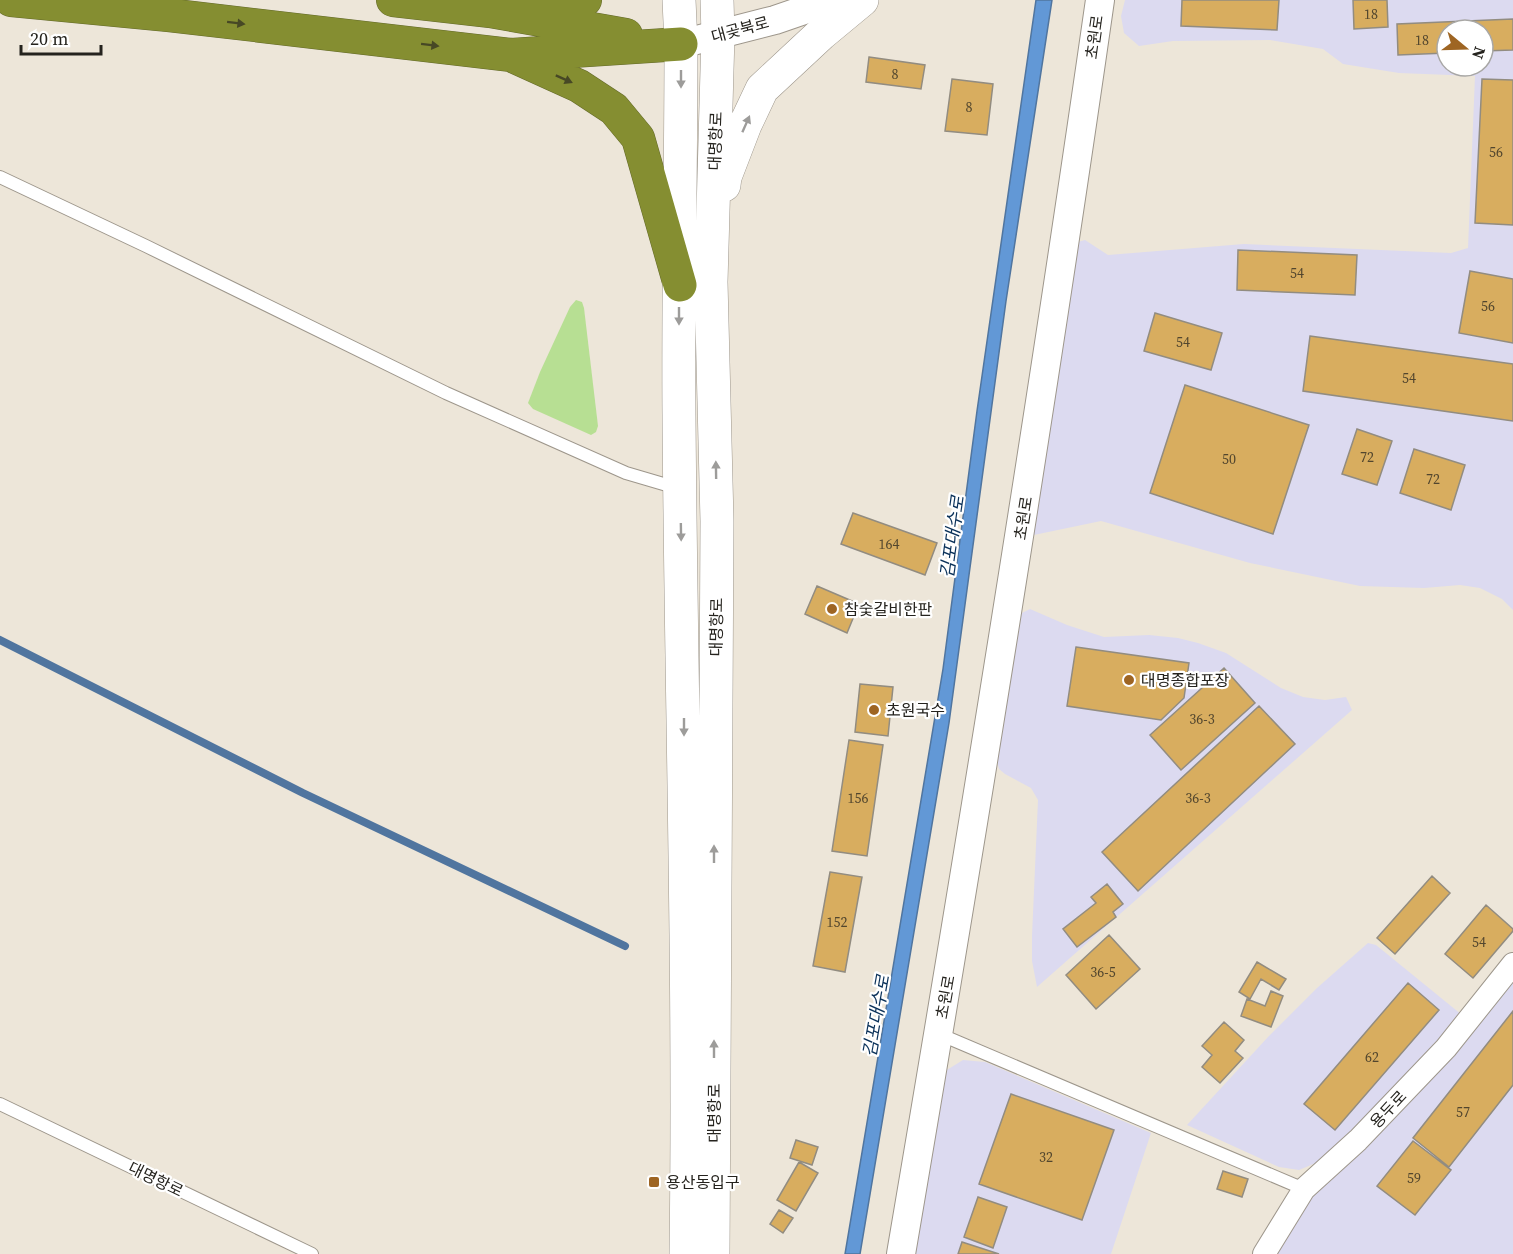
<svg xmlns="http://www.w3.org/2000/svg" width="1513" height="1254" viewBox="0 0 1513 1254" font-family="'Source Serif 4','Noto Sans KR',serif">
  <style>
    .industrial { fill: #dcdaf0; fill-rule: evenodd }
    .green { fill: #b7df93 }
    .water { fill: #6298d6; stroke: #50759f; stroke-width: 1.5 }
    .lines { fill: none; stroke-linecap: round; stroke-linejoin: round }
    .stream { stroke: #50759f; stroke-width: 8 }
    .building { fill: #d8ad5f; stroke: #928c80; stroke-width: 1.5 }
    .service-casing { stroke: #9d968b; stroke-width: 14 }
    .minor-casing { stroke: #9d968b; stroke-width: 24 }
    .tertiary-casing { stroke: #9d968b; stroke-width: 30 }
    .secondary-casing { stroke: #9d968b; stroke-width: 34 }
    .motorway-casing { stroke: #63692a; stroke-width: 34 }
    .service { stroke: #fff; stroke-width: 12 }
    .minor { stroke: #fff; stroke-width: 22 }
    .tertiary { stroke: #fff; stroke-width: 28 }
    .secondary { stroke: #fff; stroke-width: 33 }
    .motorway { stroke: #858e31; stroke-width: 33 }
    .oneway { fill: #474825 }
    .oneway2 { fill: #9d9c9a }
    .poi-dot { fill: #9e6523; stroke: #fff; stroke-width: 2 }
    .labels { text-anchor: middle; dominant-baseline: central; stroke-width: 4.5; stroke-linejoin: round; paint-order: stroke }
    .number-label { font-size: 14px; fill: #52462e }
    .street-label { font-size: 16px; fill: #25231e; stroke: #fff }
    .poi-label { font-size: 16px; fill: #25231e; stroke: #fff; text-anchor: start }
    .water-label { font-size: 18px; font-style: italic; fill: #0a3159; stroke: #fff }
  </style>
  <rect width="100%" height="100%" fill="#ede6d9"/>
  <path class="industrial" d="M1125 0H1513V610L1502 599 1480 588 1460 585 1424 588 1360 586 1250 563 1101 521 1029 536 1074 243 1085 240 1108 255 1244 244 1451 253 1468 248 1475 76 1399 73 1343 64 1323 49 1270 40 1173 41 1139 46 1124 33 1121 16ZM1447 30H1483V66H1447Z
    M1030 609 1067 625 1104 637 1149 635 1178 638 1198 643 1226 653 1281 688 1303 697 1325 700 1346 697 1352 710 1037 987 1032 961V936L1038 800 1031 788 1005 774 999 769 997 761 1018 621 1022 613Z
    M1368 943 1376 945 1462 1015 1369 1117 1318 1162 1299 1170 1279 1167 1187 1125 1268 1037 1317 988Z
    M1513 981V1254H1274L1305 1202Z
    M963 1060 985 1062 1151 1133 1111 1254H913L942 1073Z"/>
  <path class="green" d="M576 300 582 302 584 308 598 426 596 432 591 435 533 409 528 403 540 372 570 307Z"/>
  <path class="water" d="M1036 0H1052L1006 301 949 723 860 1254H845L943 669 977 411Z"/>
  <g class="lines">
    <path class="stream" d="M0 640 303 793 625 946"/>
  </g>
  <path class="building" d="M1182 0H1279L1277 30 1181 26Z
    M1353 0H1387L1388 27 1354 29Z
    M1513 19V50L1483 51V30H1447V53L1398 55 1397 24Z
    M869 57 925 65 921 89 866 82Z
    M952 79 993 84 987 135 945 131Z
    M1482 79 1513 80V225L1475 223Z
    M1238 250 1357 255 1355 295 1237 290Z
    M1470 271 1513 279V343L1459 333Z
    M1155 313 1222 333 1211 370 1144 351Z
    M1310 336 1513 364V421L1303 391Z
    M1185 385 1309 425 1273 534 1150 493Z
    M1357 429 1392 441 1377 485 1342 474Z
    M1414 449 1465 465 1451 510 1400 493Z
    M853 513 937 543 925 575 841 544Z
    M817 586 859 604 847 633 805 614Z
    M1076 647 1189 663 1184 698 1161 720 1067 706Z
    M1224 668 1255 703 1181 770 1150 735Z
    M860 684 893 687 888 736 855 732Z
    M1259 706 1295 744 1138 891 1102 852Z
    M849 740 883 745 867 856 832 851Z
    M830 872 862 877 845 972 813 966Z
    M1432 876 1450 893 1395 954 1377 938Z
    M1107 884 1123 904 1113 912 1116 917 1077 947 1063 929 1096 903 1091 897Z
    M1486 905 1513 929V931L1473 978 1445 954Z
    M1109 935 1140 969 1096 1009 1066 975Z
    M1257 962 1286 979 1279 990 1261 979 1250 999 1239 992Z
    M1408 983 1439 1010 1335 1130 1304 1104Z
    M1271 991 1283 996 1271 1027 1241 1016 1247 999 1265 1006Z
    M1513 1011V1085L1449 1167 1413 1138Z
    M1224 1022 1244 1040 1235 1051 1243 1058 1220 1083 1202 1067 1212 1055 1202 1046Z
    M1011 1094 1114 1130 1082 1220 979 1184Z
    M796 1140 818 1147 812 1165 790 1158Z
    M1413 1141 1451 1170 1415 1215 1377 1186Z
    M799 1162 818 1173 796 1211 777 1200Z
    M1223 1171 1248 1179 1242 1197 1217 1189Z
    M978 1197 1007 1207 993 1248 964 1237Z
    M779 1210 793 1218 783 1233 770 1224Z
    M962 1242 999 1254H958Z"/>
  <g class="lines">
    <g class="service-casing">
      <path id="service" d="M0 177 146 246 446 393 626 473 677 488
        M939 1034 1304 1189
        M0 1104 312 1254"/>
    </g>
    <g class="minor-casing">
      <path id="minor" d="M1264 1254 1304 1189 1358 1140 1446 1048 1513 964"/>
    </g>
    <g class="tertiary-casing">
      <path id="tertiary" d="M681 44 775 20 833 0
        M901 1254C972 837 1040 419 1100 0"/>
    </g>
    <g class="secondary-casing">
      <path id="secondary" d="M679 0 681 44C681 168 678 292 679 415 681 695 690 974 686 1254
        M724 185 725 177 745 125 762 89 821 34 862 0
        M713 1254 717 521 711 282 718 35 717 0"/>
    </g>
    <g class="motorway-casing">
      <path id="motorway" d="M11 0 168 15 511 55 681 44
        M393 0 490 11 626 35
        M531 8 565 6 585 0
        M515 57 579 86 614 109 638 138 680 285"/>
    </g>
    <use href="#service" class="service"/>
    <use href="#minor" class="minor"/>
    <use href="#tertiary" class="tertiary"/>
    <use href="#secondary" class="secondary"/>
    <use href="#motorway" class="motorway"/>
  </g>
  <defs><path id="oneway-solid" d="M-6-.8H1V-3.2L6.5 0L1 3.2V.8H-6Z" transform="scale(1.5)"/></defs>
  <g class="oneway">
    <use href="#oneway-solid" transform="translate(236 23) rotate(7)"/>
    <use href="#oneway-solid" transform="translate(430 45) rotate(7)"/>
    <use href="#oneway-solid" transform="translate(564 79) rotate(24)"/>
  </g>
  <g class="oneway2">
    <use href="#oneway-solid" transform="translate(681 79) rotate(90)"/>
    <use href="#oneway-solid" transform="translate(746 124) rotate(-66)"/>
    <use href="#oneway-solid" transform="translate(679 316) rotate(90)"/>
    <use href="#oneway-solid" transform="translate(716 470) rotate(-91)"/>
    <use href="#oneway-solid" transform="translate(681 532) rotate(89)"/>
    <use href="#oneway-solid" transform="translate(684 727) rotate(90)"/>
    <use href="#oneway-solid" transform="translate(714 854) rotate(-90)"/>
    <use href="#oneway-solid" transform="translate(714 1049) rotate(-90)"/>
  </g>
  <g class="poi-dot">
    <circle cx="832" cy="609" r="6"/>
    <circle cx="1129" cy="680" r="6"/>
    <circle cx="874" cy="710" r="6"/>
    <rect x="648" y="1176" width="12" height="12" rx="3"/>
  </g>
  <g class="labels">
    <g class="number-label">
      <text x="1371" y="14">18</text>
      <text x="1422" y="40">18</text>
      <text x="895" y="74">8</text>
      <text x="969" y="107">8</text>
      <text x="1496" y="152">56</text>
      <text x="1297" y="273">54</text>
      <text x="1488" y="306">56</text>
      <text x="1183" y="342">54</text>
      <text x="1409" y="378">54</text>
      <text x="1367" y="457">72</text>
      <text x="1229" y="459">50</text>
      <text x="1433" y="479">72</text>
      <text x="889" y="544">164</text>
      <text x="1202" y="719">36-3</text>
      <text x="858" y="798">156</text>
      <text x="1198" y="798">36-3</text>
      <text x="837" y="922">152</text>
      <text x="1479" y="942">54</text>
      <text x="1103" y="972">36-5</text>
      <text x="1372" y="1057">62</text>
      <text x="1463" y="1112">57</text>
      <text x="1046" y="1157">32</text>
      <text x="1414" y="1178">59</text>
    </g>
    <g class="street-label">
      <text transform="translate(740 29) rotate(-15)">대곶북로</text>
      <text transform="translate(1094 37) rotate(-82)">초원로</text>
      <text transform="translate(715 141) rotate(-88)">대명항로</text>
      <text transform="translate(1023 518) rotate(-81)">초원로</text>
      <text transform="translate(716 627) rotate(-89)">대명항로</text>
      <text transform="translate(945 997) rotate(-80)">초원로</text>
      <text transform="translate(1388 1109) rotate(-47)">용두로</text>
      <text transform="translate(714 1113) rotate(-90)">대명항로</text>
      <text transform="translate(156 1179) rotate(26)">대명항로</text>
    </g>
    <g class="poi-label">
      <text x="844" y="609">참숯갈비한판</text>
      <text x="1141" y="680">대명종합포장</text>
      <text x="886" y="710">초원국수</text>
      <text x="666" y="1182">용산동입구</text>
    </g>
    <g class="water-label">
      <text transform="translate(952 537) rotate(-82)">김포대수로</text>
      <text transform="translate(876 1016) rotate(-80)">김포대수로</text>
    </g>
  </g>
  <g transform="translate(1465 48) rotate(109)"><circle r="28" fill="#ffffff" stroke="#a8a7a5" stroke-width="1.5"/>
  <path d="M0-4.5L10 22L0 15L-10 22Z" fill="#9e6523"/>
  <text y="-9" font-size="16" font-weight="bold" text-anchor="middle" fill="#25231e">N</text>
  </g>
  <path d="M21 45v9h80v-9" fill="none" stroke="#25231e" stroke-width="3"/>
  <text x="30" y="45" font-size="18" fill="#25231e" stroke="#ffffff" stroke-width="4.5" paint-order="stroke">20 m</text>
</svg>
